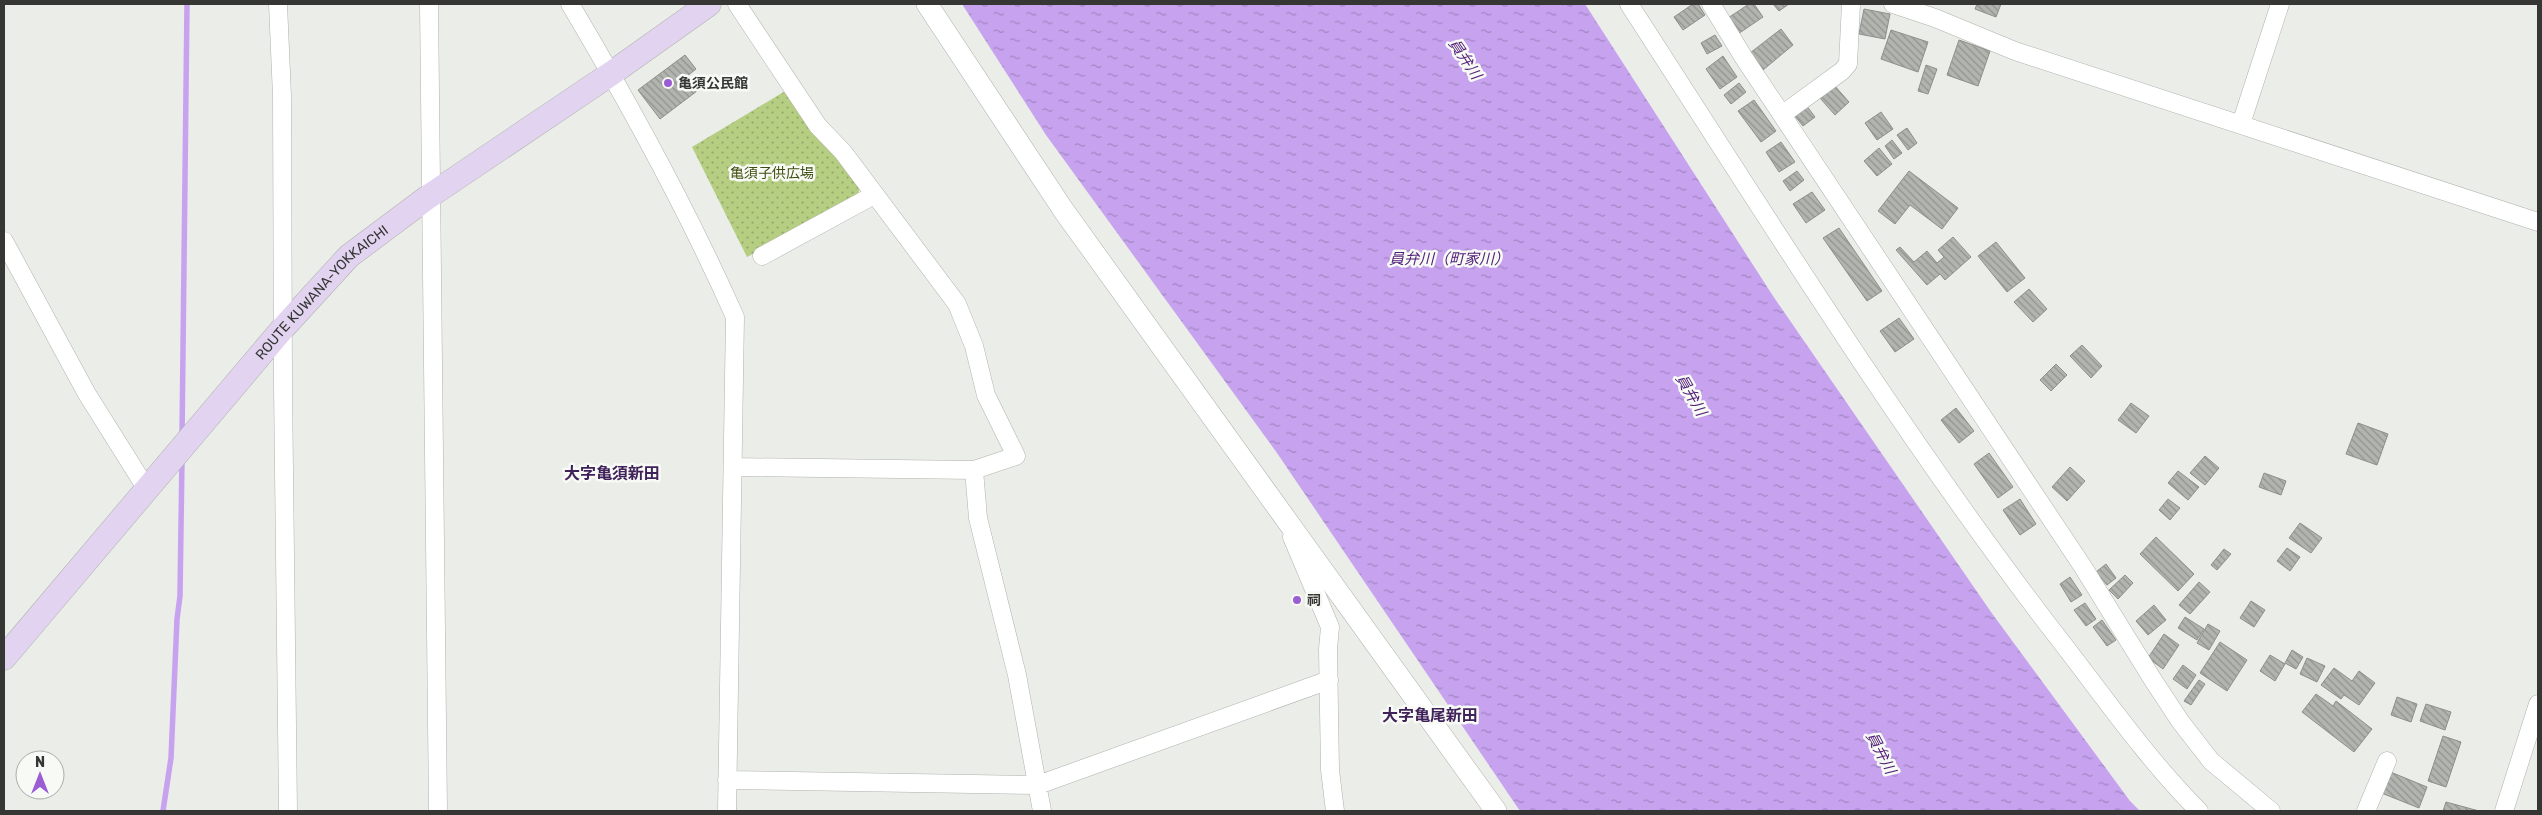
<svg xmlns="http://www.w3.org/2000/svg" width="2542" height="815" viewBox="0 0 2542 815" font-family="Rubik,'Noto Sans JP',sans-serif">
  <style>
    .park { fill: url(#park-dots) }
    .water { fill: url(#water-ripples) }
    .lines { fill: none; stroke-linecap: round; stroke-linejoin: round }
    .stream { stroke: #c7a2ef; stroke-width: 5.5 }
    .building { fill: url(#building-back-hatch); stroke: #8d8f8a }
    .minor-casing { stroke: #b0b2ac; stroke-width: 19 }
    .tertiary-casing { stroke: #b0b2ac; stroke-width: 22 }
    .secondary-casing { stroke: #b0b2ac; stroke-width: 25 }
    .minor { stroke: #fff; stroke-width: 18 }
    .tertiary { stroke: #fff; stroke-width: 21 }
    .secondary { stroke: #e2d4f1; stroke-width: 24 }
    .poi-dot { fill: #9b5dd3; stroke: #f8faf5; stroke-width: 2 }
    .labels { text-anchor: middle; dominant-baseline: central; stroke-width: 5; stroke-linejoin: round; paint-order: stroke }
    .poi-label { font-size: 14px; font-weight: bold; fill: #363735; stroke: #f8faf5; text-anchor: start }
    .park-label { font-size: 14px; fill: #3c4d0e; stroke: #f8faf5 }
    .street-label { font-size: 14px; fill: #363735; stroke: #f8faf5 }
    .water-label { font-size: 15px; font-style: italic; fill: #522079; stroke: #f8faf5 }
    .quarter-label { font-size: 16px; font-weight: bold; fill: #40225b; stroke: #f8faf5 }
  </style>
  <defs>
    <pattern id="park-dots" width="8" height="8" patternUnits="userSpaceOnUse" patternTransform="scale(1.25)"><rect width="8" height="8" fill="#b5ce82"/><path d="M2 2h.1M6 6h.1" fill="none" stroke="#94a86b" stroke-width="1.8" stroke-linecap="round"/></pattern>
    <pattern id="water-ripples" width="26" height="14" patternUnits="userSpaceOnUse" patternTransform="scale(1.25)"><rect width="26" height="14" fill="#c7a2ef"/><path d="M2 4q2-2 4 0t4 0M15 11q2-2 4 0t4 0" fill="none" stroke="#a285c2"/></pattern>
    <pattern id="building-back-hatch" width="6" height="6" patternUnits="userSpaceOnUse" patternTransform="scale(1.25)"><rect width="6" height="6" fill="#b2b4af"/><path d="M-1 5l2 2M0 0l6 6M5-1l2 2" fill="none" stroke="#92938f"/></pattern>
  </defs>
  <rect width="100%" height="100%" fill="#ebede8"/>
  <path class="park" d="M787 90 861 185 857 197 747 257 692 147Z"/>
  <path class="water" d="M962 4H1585L1773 296 1991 612 2130 801 2140 811H1520L1277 453 1046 135Z"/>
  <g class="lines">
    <path class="stream" d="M182 437 187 4
      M163 811 171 758 177 619 180 596 182 458"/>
  </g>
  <path class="building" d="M1693 4H1698L1705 15 1683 30 1674 17Z
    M1749 4H1754L1763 17 1738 34 1728 18Z
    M1773 4H1789L1779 11Z
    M1977 4H2001L1996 17 1975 9Z
    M1864 9 1890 14 1885 39 1859 34Z
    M1781 29 1793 45 1763 70 1750 53Z
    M1891 30 1928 42 1918 72 1881 59Z
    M1715 35 1722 46 1707 54 1701 43Z
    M1959 40 1990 51 1978 86 1947 75Z
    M685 55 696 69 686 77 697 91 660 119 638 90Z
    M1723 56 1737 77 1720 89 1706 69Z
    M1926 65 1937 69 1928 94 1918 91Z
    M1739 83 1746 92 1731 104 1724 95Z
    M1834 85 1849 102 1835 115 1820 98Z
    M1754 100 1776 131 1761 142 1738 111Z
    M1806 105 1815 117 1803 126 1794 115Z
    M1881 112 1893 129 1877 140 1865 123Z
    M1907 128 1917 143 1908 150 1897 135Z
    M1892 140 1902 153 1894 159 1885 146Z
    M1781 142 1795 162 1779 172 1766 152Z
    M1879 148 1892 164 1877 176 1864 161Z
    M1797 171 1804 180 1790 191 1783 181Z
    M1909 171 1958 208 1942 229 1910 205 1895 224 1878 211Z
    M1812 192 1825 210 1806 223 1793 204Z
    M1839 228 1882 291 1867 301 1823 238Z
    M1953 237 1971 257 1945 280 1940 274 1927 285 1896 250 1900 247 1914 262 1927 251 1937 263 1944 257 1938 250Z
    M1996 242 2025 278 2007 292 1978 256Z
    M2029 289 2047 309 2033 322 2014 302Z
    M1899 318 1914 339 1895 352 1880 331Z
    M2082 345 2102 366 2091 378 2070 356Z
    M2056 364 2067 375 2051 391 2040 380Z
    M2131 403 2149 416 2136 433 2118 420Z
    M1956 408 1974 431 1959 443 1941 420Z
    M2358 423 2388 434 2377 465 2346 454Z
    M1989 453 2013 487 1998 498 1974 464Z
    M2205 456 2219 468 2205 485 2190 473Z
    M2070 467 2085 481 2067 501 2052 487Z
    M2178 471 2199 487 2188 500 2168 483Z
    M2264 473 2286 481 2281 495 2259 487Z
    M2020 499 2036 524 2020 535 2003 510Z
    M2168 499 2180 508 2170 520 2159 510Z
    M2300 523 2322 538 2311 553 2289 538Z
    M2156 537 2194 574 2178 591 2140 554Z
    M2287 548 2300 557 2290 571 2277 561Z
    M2224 549 2231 554 2217 570 2211 565Z
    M2106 564 2116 578 2107 585 2096 572Z
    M2125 575 2133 583 2118 599 2109 590Z
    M2070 577 2082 595 2071 602 2060 584Z
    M2199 582 2210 592 2190 614 2179 605Z
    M2251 601 2265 610 2254 627 2240 618Z
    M2085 603 2096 619 2086 626 2074 610Z
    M2154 605 2166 620 2148 635 2136 621Z
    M2185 617 2204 629 2197 640 2178 628Z
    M2102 620 2116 640 2107 646 2093 627Z
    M2208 624 2220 631 2209 650 2197 643Z
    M2164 634 2179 645 2163 669 2148 658Z
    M2220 642 2247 660 2227 691 2200 673Z
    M2292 650 2303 657 2296 669 2285 663Z
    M2270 655 2285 664 2275 681 2260 671Z
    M2307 658 2325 666 2317 682 2300 674Z
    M2183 665 2196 675 2187 689 2173 679Z
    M2334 668 2352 681 2359 671 2375 683 2359 705 2344 695 2341 699 2321 685Z
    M2199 680 2205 684 2191 705 2184 701Z
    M2316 694 2333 706 2336 701 2372 729 2354 752 2302 712Z
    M2397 697 2417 704 2411 722 2391 715Z
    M2426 704 2451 712 2445 730 2420 721Z
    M2443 736 2461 742 2446 787 2428 781Z
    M2388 771 2427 787 2419 808 2379 792Z
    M2446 802 2479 811H2443Z"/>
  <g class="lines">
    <g class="minor-casing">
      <path id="minor" d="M278 4 282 96 283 386 288 811
        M429 4 438 811
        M570 4C630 105 687 209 735 317L727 811
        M1629 4C1765 214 1897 427 2049 626 2098 688 2143 755 2199 811
        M1711 4 1744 58 2083 567 2153 680 2180 721 2211 761 2271 811
        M1893 4 1935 18 2015 51 2538 222
        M1783 114 1842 71 1848 64 1851 4
        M2241 124 2280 4
        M4 241 87 394 146 488
        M762 256 874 195
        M733 467 974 470 1016 456 986 395 974 346 957 304 843 152 818 126 737 4
        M974 470 978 518 1017 675 1042 811
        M1292 537 1330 627 1328 649 1330 770 1335 811
        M727 780 1038 785 1329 680
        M2366 811 2387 761
        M2504 811 2538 704"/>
    </g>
    <g class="tertiary-casing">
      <path id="tertiary" d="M927 4 1064 211 1496 811"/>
    </g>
    <g class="secondary-casing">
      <g id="secondary">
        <path id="s1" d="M4 658 284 327 349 256 428 197 612 73 709 4"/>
      </g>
    </g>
    <use href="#minor" class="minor"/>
    <use href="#tertiary" class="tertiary"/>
    <use href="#secondary" class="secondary"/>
  </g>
  <g class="poi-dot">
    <circle cx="668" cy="83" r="5"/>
    <circle cx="1297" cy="600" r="5"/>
  </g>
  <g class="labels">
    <g class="poi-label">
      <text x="678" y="83">亀須公民館</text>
      <text x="1307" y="600">祠</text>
    </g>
    <g class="park-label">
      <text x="772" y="173">亀須子供広場</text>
    </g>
    <g class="street-label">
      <text stroke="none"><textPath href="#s1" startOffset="485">ROUTE KUWANA-YOKKAICHI</textPath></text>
    </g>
    <g class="water-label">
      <text transform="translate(1465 59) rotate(56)">員弁川</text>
      <text x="1449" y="259">員弁川（町家川）</text>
      <text transform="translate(1691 395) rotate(60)">員弁川</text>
      <text transform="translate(1881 753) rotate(62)">員弁川</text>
    </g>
    <g class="quarter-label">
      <text x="612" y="473">大字亀須新田</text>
      <text x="1430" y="715">大字亀尾新田</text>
    </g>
  </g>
  <rect width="2542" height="815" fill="none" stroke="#363735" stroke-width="10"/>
  <g transform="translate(40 775)"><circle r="24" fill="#f8faf5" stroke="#aaaca8"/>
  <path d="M0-4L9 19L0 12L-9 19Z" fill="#9b5dd3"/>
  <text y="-8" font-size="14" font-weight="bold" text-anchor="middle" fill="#363735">N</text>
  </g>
</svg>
